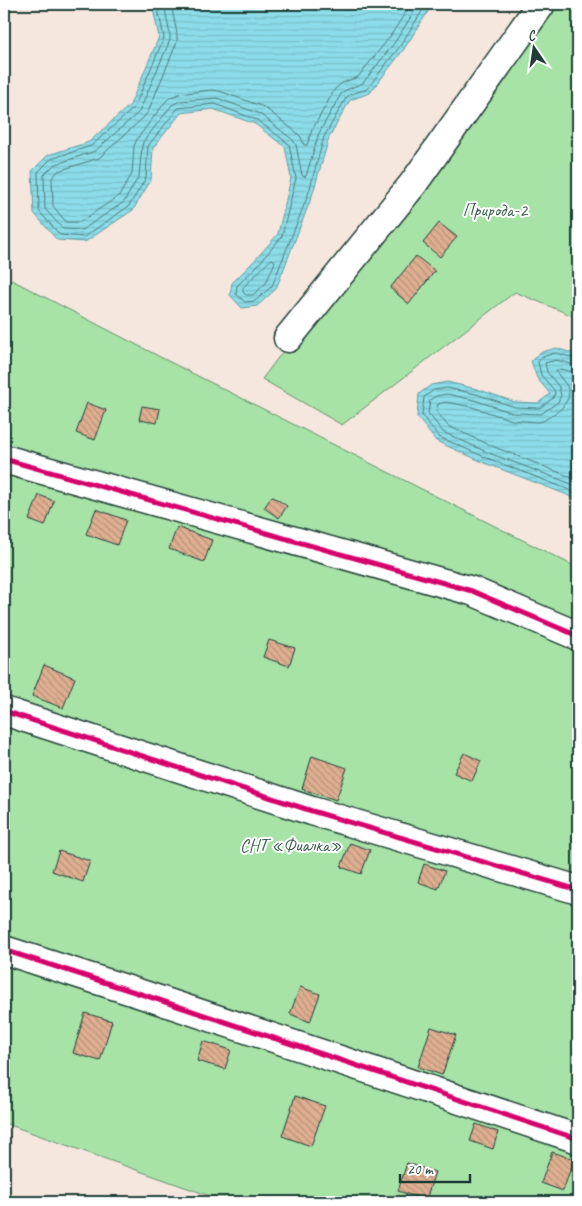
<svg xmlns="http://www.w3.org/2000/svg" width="582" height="1206" viewBox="0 0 582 1206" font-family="Caveat,sans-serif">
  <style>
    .green { fill: #a7e2a7; stroke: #63906e }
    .water { fill: url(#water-rules); stroke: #609ca1 }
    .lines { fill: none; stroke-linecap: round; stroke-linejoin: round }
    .shore { stroke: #4b7d7c; stroke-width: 1 }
    .building { fill: url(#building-back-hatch); stroke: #1f3d34 }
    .minor-casing { stroke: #1f3d34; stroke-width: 31 }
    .minor { stroke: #fff; stroke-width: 28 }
    .cycleway-casing { stroke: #fff; stroke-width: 8 }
    .cycleway { stroke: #d6006c; stroke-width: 5 }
    .labels { text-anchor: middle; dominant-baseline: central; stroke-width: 4; stroke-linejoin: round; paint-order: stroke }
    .park-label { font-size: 18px; fill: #3a5e4b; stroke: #fff }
  </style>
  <defs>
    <pattern id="water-rules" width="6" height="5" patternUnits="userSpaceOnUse" patternTransform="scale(1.25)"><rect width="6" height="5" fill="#8cdce9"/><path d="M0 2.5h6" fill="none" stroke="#78bec8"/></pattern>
    <pattern id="building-back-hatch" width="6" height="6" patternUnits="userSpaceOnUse" patternTransform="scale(1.25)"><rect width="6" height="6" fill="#e0af92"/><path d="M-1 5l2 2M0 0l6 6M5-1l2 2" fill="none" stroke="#b59078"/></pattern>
  </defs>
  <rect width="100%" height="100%" fill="#f6e7de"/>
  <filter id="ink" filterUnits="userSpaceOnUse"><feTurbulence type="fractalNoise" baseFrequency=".02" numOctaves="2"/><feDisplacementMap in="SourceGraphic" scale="10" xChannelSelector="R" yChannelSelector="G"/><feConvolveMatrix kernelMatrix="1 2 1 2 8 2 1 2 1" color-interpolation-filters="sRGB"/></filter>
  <g filter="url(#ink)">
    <path class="green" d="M547 4H578V318L515 292 342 425 262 379Z
      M4 276 166 360 578 568V1202H227L4 1123Z"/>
    <path class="water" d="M152 4H431L429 10 404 49 370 93 350 100 329 138 312 196 276 289 257 306 242 308 230 295 232 283 254 261 278 234 291 178 285 147 255 124 213 109 181 113 153 148 151 180 133 210 85 242 57 240 34 213 32 171 48 155 89 142 130 105 159 37Z
      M556 348 578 355V501L565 494 485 463 436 441 417 417 419 394 431 385 447 382 477 389 515 402 538 403 550 394 537 378 531 361 539 353Z"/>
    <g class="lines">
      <path class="shore" d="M157 4 164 38 134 108 91 146 51 159 38 172 39 211 60 235 84 237 129 206 146 178 148 146 178 108 215 104 257 120 289 144 296 178 282 236 258 265 237 286 236 294 245 302 255 301 272 286 308 195 324 137 346 98 349 95 367 89 400 46 424 8 425 4
        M164 4 170 35V40L139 112 95 151 54 165 44 175 45 209 63 229 82 230 124 202 139 176 142 147 143 142 172 105 180 101 217 98 260 114 293 140 296 145 302 175 304 177 306 176 319 133 341 94 346 90 363 83 395 42 419 4
        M171 4 177 34V42L148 112 144 117 99 158 58 171 52 178 53 206 66 222H80L119 196 132 174 134 146 137 139 166 101 171 97 179 94 212 90 219 91 264 107 296 132 301 137 304 145H307L312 130 335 89 342 83 358 77 389 38 411 4
        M272 259 274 260 275 262 266 283 253 295H246L243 292V288Z
        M578 359 555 353 542 357 538 362 541 375 554 390 555 393 553 398 541 407 538 408 515 407 476 394 447 388 434 390 424 397 422 415 439 437 487 458 567 489 578 496
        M578 366 556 360 545 363 547 372 559 387 561 395 558 402 541 414 513 413 474 400 447 394 436 396 430 400 428 413 443 432 489 453 569 483 578 488
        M578 373 560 369 557 370V373L567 386 569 392 568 399 561 409 543 421 538 422 512 420 472 407 446 402 438 404 436 411 448 426 492 446 578 480"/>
    </g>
    <path class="building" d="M439 223 457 237 440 257 423 243Z
      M416 256 435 271 409 304 390 288Z
      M87 403 106 410 95 440 76 433Z
      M142 406 160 409 157 423 139 420Z
      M39 495 54 501 45 526 29 520Z
      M272 496 287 506 279 518 264 508Z
      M96 509 126 520 117 545 86 534Z
      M177 527 212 540 204 562 169 549Z
      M269 640 295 648 289 666 263 657Z
      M44 665 75 678 63 708 32 696Z
      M464 753 481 761 472 781 454 773Z
      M312 756 347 768 336 800 302 789Z
      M350 843 370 850 361 874 341 867Z
      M59 851 90 861 83 882 52 871Z
      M424 864 445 871 438 889 418 882Z
      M300 987 320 994 310 1022 290 1014Z
      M85 1013 112 1021 100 1061 73 1053Z
      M431 1027 456 1035 442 1075 418 1067Z
      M203 1041 231 1050 225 1069 197 1061Z
      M295 1096 325 1106 311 1146 282 1136Z
      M476 1124 498 1132 493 1149 470 1141Z
      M552 1152 574 1159 563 1191 541 1183Z
      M407 1163 435 1172 426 1200 398 1191Z"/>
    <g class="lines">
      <g class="minor-casing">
        <path id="minor" d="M288 338 413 184 541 4
          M4 459 472 591 578 636
          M4 711 312 811 578 890
          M4 950 144 995 578 1139"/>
      </g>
      <use href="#minor" class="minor"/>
      <g class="cycleway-casing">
        <path id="cycleway" d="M4 459 472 591 578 636
          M4 711 312 811 578 890
          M4 950 144 995 578 1139"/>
      </g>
      <use href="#cycleway" class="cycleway"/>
    </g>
  </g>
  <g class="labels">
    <g class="park-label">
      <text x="495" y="210">Природа-2</text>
      <text x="291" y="845">СНТ «Фиалка»</text>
    </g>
  </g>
  <rect width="582" height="1206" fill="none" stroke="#fff" stroke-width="20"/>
  <rect x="10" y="10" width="562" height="1186" fill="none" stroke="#1f3d34" stroke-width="2" filter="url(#ink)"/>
  <g transform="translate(534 48) rotate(347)" stroke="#ffffff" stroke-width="4" paint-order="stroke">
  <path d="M0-4L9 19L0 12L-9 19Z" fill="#1f3d34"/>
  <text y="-8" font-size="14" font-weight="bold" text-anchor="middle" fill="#1f3d34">С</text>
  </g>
  <path d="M400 1174v8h70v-8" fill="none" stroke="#1f3d34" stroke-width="2.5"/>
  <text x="407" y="1174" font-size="15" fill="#1f3d34" stroke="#ffffff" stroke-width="4" paint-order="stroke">20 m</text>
</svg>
